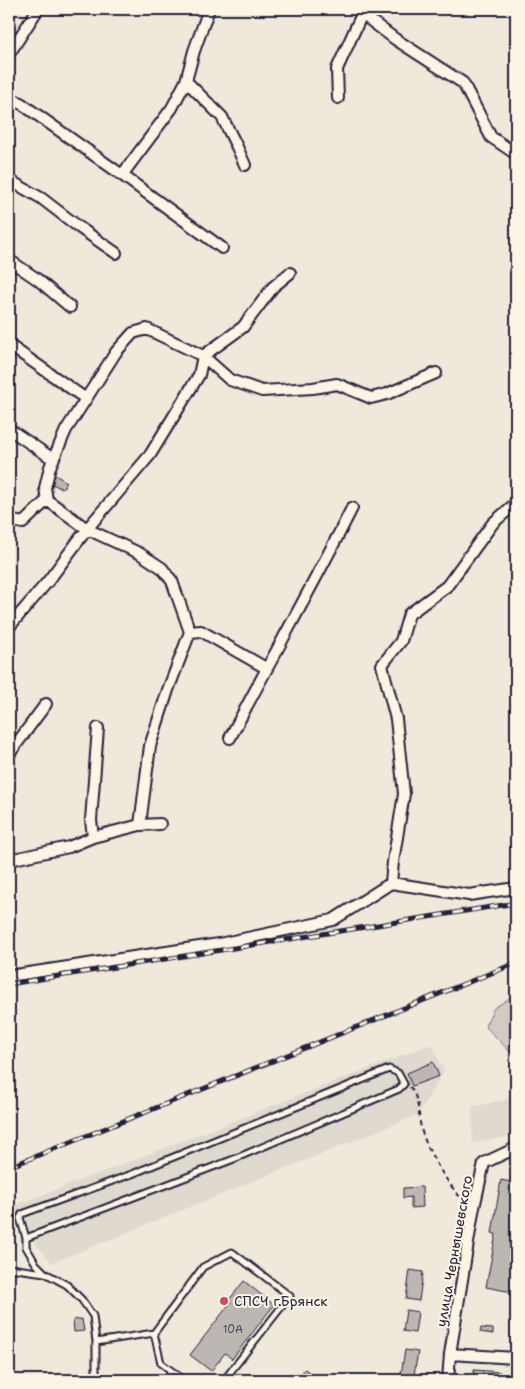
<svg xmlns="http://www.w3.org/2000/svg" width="525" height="1389" viewBox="0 0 525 1389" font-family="'Shantell Sans',sans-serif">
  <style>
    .built { fill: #e0d9cf }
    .green { fill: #d1cbc3; stroke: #7a767f }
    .building { fill: #bcb7b3; stroke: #22223b }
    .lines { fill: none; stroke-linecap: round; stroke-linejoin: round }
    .service-casing { stroke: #22223b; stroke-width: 9 }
    .minor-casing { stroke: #22223b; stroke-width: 14 }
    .path { stroke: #22223b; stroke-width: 2; stroke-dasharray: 5 4; stroke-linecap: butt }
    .service { stroke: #fcf5e5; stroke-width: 5 }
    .minor { stroke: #fcf5e5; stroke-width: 10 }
    .rail-casing { stroke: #22223b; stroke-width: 5 }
    .rail { stroke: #fcf5e5; stroke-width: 3; stroke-dasharray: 9; stroke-linecap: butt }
    .poi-dot { fill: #d1495b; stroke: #fcf5e5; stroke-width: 2 }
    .labels { text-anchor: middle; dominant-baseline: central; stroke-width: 4; stroke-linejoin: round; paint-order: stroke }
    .number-label { font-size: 11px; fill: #484759 }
    .street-label { font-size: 14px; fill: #22223b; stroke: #fcf5e5 }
    .poi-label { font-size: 14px; fill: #22223b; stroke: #fcf5e5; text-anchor: start }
  </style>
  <rect width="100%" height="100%" fill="#efe8db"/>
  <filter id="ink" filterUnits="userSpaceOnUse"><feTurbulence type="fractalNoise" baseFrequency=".02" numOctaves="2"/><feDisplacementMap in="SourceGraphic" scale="10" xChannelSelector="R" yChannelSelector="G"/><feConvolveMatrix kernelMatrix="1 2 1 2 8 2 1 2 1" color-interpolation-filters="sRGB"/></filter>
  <g filter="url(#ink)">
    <path class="built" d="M432 1044 444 1072 417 1115 52 1263 9 1212V1208Z
      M516 1097V1135L473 1143 472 1107Z"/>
    <path class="green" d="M516 994V1058L485 1026 494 1008Z"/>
    <path class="building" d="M55 475 67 482 62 489 51 483Z
      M433 1062 439 1076 412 1086 407 1073Z
      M501 1180 516 1183V1267L512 1292 486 1287 496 1234 492 1233Z
      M422 1187 423 1207 411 1208V1197L403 1198V1188Z
      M410 1270 423 1272 419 1301 406 1299Z
      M244 1281 274 1305 232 1359 225 1353 211 1371 190 1355 231 1302 229 1300Z
      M406 1310 418 1312 415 1333 403 1331Z
      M82 1319 84 1331 74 1332 73 1320Z
      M481 1328 493 1329V1334L480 1332Z
      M405 1350 418 1352 413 1380H400Z
      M305 1369 319 1380H296Z
      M474 1370 500 1372 499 1380H473Z"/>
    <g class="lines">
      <g class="service-casing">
        <path id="service" d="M26 1238 20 1218 22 1214 132 1174 389 1069 398 1073 404 1084 399 1089 234 1159 26 1238V1247L36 1264 45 1273 67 1285 82 1300 93 1316 96 1342
          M9 1268 45 1273
          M96 1380V1342L154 1333
          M168 1380 170 1370
          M184 1380 161 1363 154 1333 203 1267 232 1252 290 1296 224 1380"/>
      </g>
      <g class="minor-casing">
        <path id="minor" d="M357 9 362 14 395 39 463 83 491 137 516 154
          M9 54 38 9
          M186 81 222 117 237 147 245 165
          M9 97 22 104 122 175 222 248
          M338 98 337 69 362 14
          M122 175 172 108 186 81 194 51 209 9
          M9 180 41 198 80 228 116 253
          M9 260 37 279 70 307
          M9 345 86 399
          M9 429 53 459
          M9 520 23 523 47 500
          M9 627 49 580 87 529 150 455 199 375 203 356 243 327 273 287 290 273
          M190 632 201 631 266 668
          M230 738C270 661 313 586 352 508
          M9 754 46 704
          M140 825 150 746 168 690 190 632 172 581 162 568 139 553 87 529 47 500 45 488 50 467 66 430 116 352 133 333 147 329 203 356 230 380 262 391 313 388 337 384 371 398 387 394 436 373
          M93 837 91 820 98 728
          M9 860 69 847 93 837 140 825 160 824
          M391 883 393 862 404 794 396 719 382 665 401 641 409 614 447 586 493 523 516 503
          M9 976 219 944 333 920 391 883 469 895 516 888
          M450 1354 516 1358
          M448 1380 450 1354 473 1212 484 1163 516 1148"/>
      </g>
      <path class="path" d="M410 1087C420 1098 418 1119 422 1132 431 1159 447 1182 465 1203"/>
      <use href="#service" class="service"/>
      <use href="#minor" class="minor"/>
      <g class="rail-casing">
        <path id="rail" d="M9 984 516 903
          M9 1167 516 963"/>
      </g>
      <use href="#rail" class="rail"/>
    </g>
  </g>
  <circle class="poi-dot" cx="224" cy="1301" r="5"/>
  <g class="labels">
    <g class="number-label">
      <text x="233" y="1329">10А</text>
    </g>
    <g class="street-label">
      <text transform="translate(454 1251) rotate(-80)">улица Чернышевского</text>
    </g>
    <g class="poi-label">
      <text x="234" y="1301">СПСЧ г.Брянск</text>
    </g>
  </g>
  <rect width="525" height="1389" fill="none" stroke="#fcf5e5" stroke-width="30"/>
  <rect x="15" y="15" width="495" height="1359" fill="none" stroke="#22223b" stroke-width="2" filter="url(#ink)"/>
</svg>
